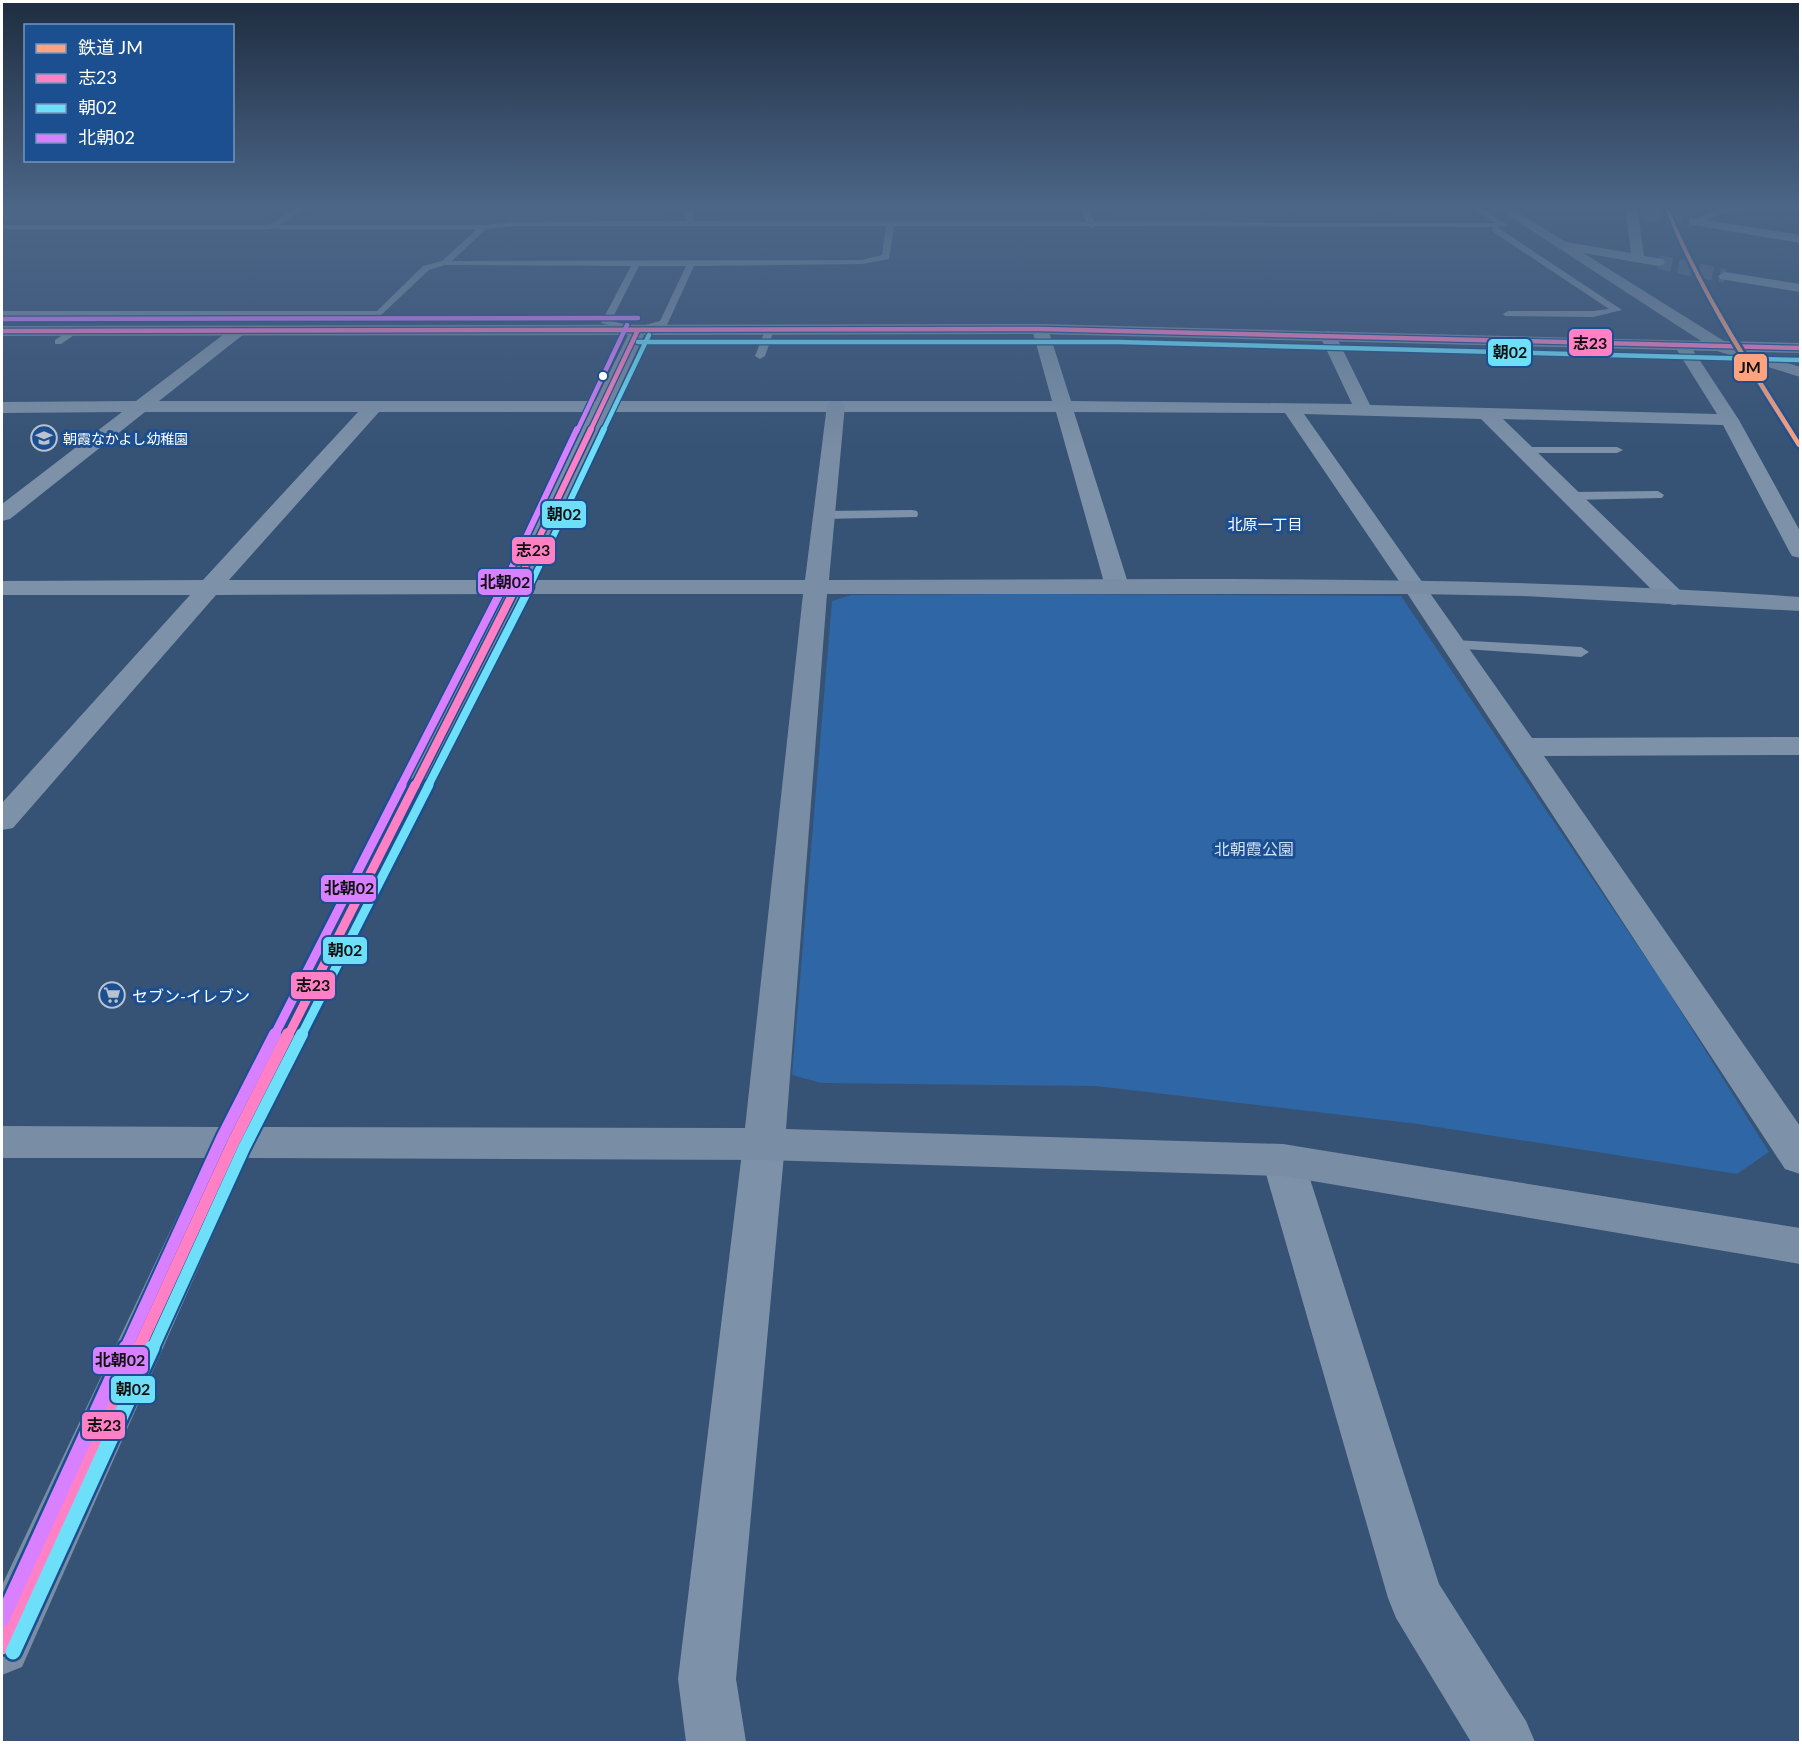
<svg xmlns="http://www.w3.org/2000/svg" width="1802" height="1744" viewBox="0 0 1802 1744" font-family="Lato,'Noto Sans JP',sans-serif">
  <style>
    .green { fill: #2f66a5 }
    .water { fill: #3b618d }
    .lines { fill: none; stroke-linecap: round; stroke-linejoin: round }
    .street-tunnel { stroke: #546c89; stroke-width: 14; stroke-dasharray: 14 7; stroke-linecap: butt }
    .lane { fill: #7d92a8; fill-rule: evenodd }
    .street { fill: #7d92a8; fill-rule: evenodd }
    .secondary { fill: #798da4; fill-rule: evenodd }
    .bus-1-far5-casing { stroke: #1b4f8f; stroke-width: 7 }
    .bus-1-far4-casing { stroke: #1b4f8f; stroke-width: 9 }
    .bus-1-far3-casing { stroke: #1b4f8f; stroke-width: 11 }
    .bus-1-far2-casing { stroke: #1b4f8f; stroke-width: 14 }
    .bus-1-far1-casing { stroke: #1b4f8f; stroke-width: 16 }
    .bus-1-casing { stroke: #1b4f8f; stroke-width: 20 }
    .bus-2-far5-casing { stroke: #1b4f8f; stroke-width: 7 }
    .bus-2-far4-casing { stroke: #1b4f8f; stroke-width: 9 }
    .bus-2-far3-casing { stroke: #1b4f8f; stroke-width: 11 }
    .bus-2-far2-casing { stroke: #1b4f8f; stroke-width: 14 }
    .bus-2-far1-casing { stroke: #1b4f8f; stroke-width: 16 }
    .bus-2-casing { stroke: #1b4f8f; stroke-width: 20 }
    .bus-3-far5-casing { stroke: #1b4f8f; stroke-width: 7 }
    .bus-3-far4-casing { stroke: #1b4f8f; stroke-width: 9 }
    .bus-3-far3-casing { stroke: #1b4f8f; stroke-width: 11 }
    .bus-3-far2-casing { stroke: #1b4f8f; stroke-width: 14 }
    .bus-3-far1-casing { stroke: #1b4f8f; stroke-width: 16 }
    .bus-3-casing { stroke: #1b4f8f; stroke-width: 20 }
    .bus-1-far5 { stroke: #ff80c5; stroke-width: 4.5 }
    .bus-1-far4 { stroke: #ff80c5; stroke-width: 6 }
    .bus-1-far3 { stroke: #ff80c5; stroke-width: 8 }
    .bus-1-far2 { stroke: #ff80c5; stroke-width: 9 }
    .bus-1-far1 { stroke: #ff80c5; stroke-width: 12 }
    .bus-1 { stroke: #ff80c5; stroke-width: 15 }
    .bus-2-far5 { stroke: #6ddff8; stroke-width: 4.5 }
    .bus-2-far4 { stroke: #6ddff8; stroke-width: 6 }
    .bus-2-far3 { stroke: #6ddff8; stroke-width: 8 }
    .bus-2-far2 { stroke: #6ddff8; stroke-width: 9 }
    .bus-2-far1 { stroke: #6ddff8; stroke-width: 12 }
    .bus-2 { stroke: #6ddff8; stroke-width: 15 }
    .bus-3-far5 { stroke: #d880ff; stroke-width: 4.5 }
    .bus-3-far4 { stroke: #d880ff; stroke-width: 6 }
    .bus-3-far3 { stroke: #d880ff; stroke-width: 8 }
    .bus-3-far2 { stroke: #d880ff; stroke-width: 9 }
    .bus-3-far1 { stroke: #d880ff; stroke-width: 12 }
    .bus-3 { stroke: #d880ff; stroke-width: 15 }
    .rail-1-casing { stroke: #1b4f8f; stroke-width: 5 }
    .rail-1 { fill: #ffa280; fill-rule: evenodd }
    .bus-dot { fill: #fff; stroke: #1b4f8f; stroke-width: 2 }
    .labels { text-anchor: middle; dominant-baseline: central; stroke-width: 6; stroke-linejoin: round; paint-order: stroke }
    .far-poi-label { font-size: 14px; fill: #fff; stroke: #1b4f8f; text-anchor: start }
    .far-neighbourhood-label { font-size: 15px; fill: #fff; stroke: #1b4f8f }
    .park-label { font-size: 16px; fill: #cfe3fa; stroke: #1b4f8f }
    .poi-label { font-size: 16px; fill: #fff; stroke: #1b4f8f; text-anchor: start }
    .line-badge { stroke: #1b4f8f; stroke-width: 2 }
    .pale-badge-label { font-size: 16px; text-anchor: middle; font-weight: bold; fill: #111 }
  </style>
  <rect width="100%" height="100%" fill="#365274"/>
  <path class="green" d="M1033 594 1401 596 1663 983 1769 1152 1737 1174 1418 1124 1096 1086 821 1083 792 1075 832 601 851 595Z"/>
  <path class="water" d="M2 206H285L263 219H2Z
    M325 206H667L658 219 305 218Z
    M1108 206H1187L1197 217 1115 218Z
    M1201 206H1280L1292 217H1211Z
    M1285 206H1364L1379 217H1298Z
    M1377 206H1456L1473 217H1392Z"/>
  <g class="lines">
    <path class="street-tunnel" d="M1647 214 1692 221
      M1658 262 1725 276"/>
    <path class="lane" d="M299 206H308L280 225H484L517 222 687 221 685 216 692 206H699L693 216 694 221 1086 222 1079 206H1086L1094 222 1495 223 1470 206H1479L1507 225 1497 227 1622 310 1593 317 1505 316 1503 314 1508 311H1593L1609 309 1492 231 1493 227 1096 226 1092 228 1088 226H894L889 259 862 264 694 266 667 325 638 333 601 323 631 266 445 265 429 270 379 317H2V311H377L423 266 442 261 477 229H2V225H269ZM517 226H886L882 255 862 260 452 261 486 229ZM639 266H686L660 321 638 327 611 321Z
      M1754 206H1784L1727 212 1696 224 1688 221 1726 208Z
      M766 328 774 330 765 356 760 359 755 356Z
      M72 329 80 331 61 344H55V340Z
      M1524 447H1617L1623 450 1617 453H1520L1518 451Z
      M1658 491 1664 495 1662 498 1570 500 1564 496 1570 492Z
      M912 510 917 511 918 514 917 517 824 519 818 515 824 511Z
      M1455 640 1581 647 1589 652 1581 657 1450 648 1447 645 1450 642Z"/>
    <path class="street" d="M1625 206H1637L1644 256 1663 259 1665 262 1663 265 1658 266 1561 249 1554 245 1561 241 1631 253Z
      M1696 218 1800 235V243L1692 225 1690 222 1692 219Z
      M1725 272 1800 284V292L1720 279 1718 276Z
      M1040 324 1048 329 1071 401 1352 404 1320 336 1328 331 1336 336 1370 405 1717 414 1675 347 1677 344H1689L1739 420 1800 531V558L1792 556 1789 551 1723 425 1503 419 1683 593 1686 598 1683 603 1674 605 1665 603 1481 419 1304 414 1532 738 1800 737V755L1544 756 1800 1126V1174L1785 1169 1403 587 1285 413 1074 412 1129 586 1125 591 1117 593 1109 591 1105 586 1056 412H379L229 580H516L525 582 528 587 525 592 516 594 216 595 13 828 2 830V803L190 595H2V581L203 580 358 412H145L10 519 2 521V504L122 412 2 413V402L136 401 232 328 238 326 246 331 244 334 159 401H1052L1032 329Z
      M764 1128 779 1133 785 1144 736 1679 746 1742H686L678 1679 743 1144 749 1133Z
      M1283 1144 1298 1149 1304 1160 1439 1584 1526 1721 1535 1742H1471L1396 1618 1388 1598 1262 1160 1268 1149Z"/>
    <path class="secondary" d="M1494 206H1508L1724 341 1800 343V353L1754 352 1800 367V377L1717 351 1040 334 644 335 531 580H805L827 405 830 401H842L845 405 829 580C1153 580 1477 573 1800 597V611L1523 596 1415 594H827L786 1129 1283 1144 1800 1228V1264L1283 1176 764 1160 247 1158 22 1667 2 1675V1585L205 1158H2V1126L221 1127 504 587 628 335 2 336V326L1040 324 1701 341ZM524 594H803L745 1128 262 1127Z"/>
    <g class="bus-1-far5-casing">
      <path id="bus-1-far5" d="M2 331 1040 329 1800 348
        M590 431 638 330"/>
    </g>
    <g class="bus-1-far4-casing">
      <path id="bus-1-far4" d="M515 588 591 429"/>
    </g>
    <g class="bus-1-far3-casing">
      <path id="bus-1-far3" d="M415 786 516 587"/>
    </g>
    <g class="bus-1-far2-casing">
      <path id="bus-1-far2" d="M288 1036 415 785"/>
    </g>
    <g class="bus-1-far1-casing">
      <path id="bus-1-far1" d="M138 1350 233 1143 288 1034"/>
    </g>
    <g class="bus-1-casing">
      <path id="bus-1" d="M2 1647 139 1348"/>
    </g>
    <g class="bus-2-far5-casing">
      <path id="bus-2-far5" d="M638 342H1119L1800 360
        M603 431 649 335"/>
    </g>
    <g class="bus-2-far4-casing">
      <path id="bus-2-far4" d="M529 588 604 429"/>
    </g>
    <g class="bus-2-far3-casing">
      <path id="bus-2-far3" d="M428 786 530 587"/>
    </g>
    <g class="bus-2-far2-casing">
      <path id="bus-2-far2" d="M301 1036 429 785"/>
    </g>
    <g class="bus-2-far1-casing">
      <path id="bus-2-far1" d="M152 1350 244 1148 302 1034"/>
    </g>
    <g class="bus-2-casing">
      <path id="bus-2" d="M13 1652 152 1348"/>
    </g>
    <g class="bus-3-far5-casing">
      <path id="bus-3-far5" d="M2 319 638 318
        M577 431 627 325"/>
    </g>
    <g class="bus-3-far4-casing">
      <path id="bus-3-far4" d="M502 588 577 429"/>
    </g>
    <g class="bus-3-far3-casing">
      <path id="bus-3-far3" d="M401 786 503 587"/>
    </g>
    <g class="bus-3-far2-casing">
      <path id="bus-3-far2" d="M274 1036 402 785"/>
    </g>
    <g class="bus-3-far1-casing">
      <path id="bus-3-far1" d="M125 1350 222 1138 275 1034"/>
    </g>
    <g class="bus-3-casing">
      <path id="bus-3" d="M2 1619 126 1348"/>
    </g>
    <use href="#bus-1-far5" class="bus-1-far5"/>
    <use href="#bus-1-far4" class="bus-1-far4"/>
    <use href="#bus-1-far3" class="bus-1-far3"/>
    <use href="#bus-1-far2" class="bus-1-far2"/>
    <use href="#bus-1-far1" class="bus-1-far1"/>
    <use href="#bus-1" class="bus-1"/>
    <use href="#bus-2-far5" class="bus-2-far5"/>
    <use href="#bus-2-far4" class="bus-2-far4"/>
    <use href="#bus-2-far3" class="bus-2-far3"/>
    <use href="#bus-2-far2" class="bus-2-far2"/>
    <use href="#bus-2-far1" class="bus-2-far1"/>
    <use href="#bus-2" class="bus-2"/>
    <use href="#bus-3-far5" class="bus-3-far5"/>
    <use href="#bus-3-far4" class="bus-3-far4"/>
    <use href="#bus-3-far3" class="bus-3-far3"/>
    <use href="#bus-3-far2" class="bus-3-far2"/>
    <use href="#bus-3-far1" class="bus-3-far1"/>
    <use href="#bus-3" class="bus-3"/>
    <g class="rail-1-casing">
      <path id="rail-1" d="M1664 206H1668C1702 291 1752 365 1800 442V448L1797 446C1748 368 1698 292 1664 206Z"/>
    </g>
    <use href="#rail-1" class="rail-1"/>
  </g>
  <linearGradient id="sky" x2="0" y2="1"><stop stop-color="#1e2d40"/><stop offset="0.46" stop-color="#4c6688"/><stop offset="1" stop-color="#4c6688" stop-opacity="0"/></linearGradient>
  <rect width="1802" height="450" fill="url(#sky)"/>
  <defs>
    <g id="school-ring" transform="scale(1.35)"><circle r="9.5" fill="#1b4f8f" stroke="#b9c2ce" stroke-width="1.5"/><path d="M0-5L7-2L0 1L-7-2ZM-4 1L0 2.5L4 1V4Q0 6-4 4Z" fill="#b9c2ce"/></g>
    <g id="supermarket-ring" transform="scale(1.35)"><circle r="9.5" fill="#1b4f8f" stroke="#b9c2ce" stroke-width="1.5"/><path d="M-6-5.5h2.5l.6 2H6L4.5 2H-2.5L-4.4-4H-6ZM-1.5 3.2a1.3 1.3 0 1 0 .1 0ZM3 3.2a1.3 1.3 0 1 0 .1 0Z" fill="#b9c2ce"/></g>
  </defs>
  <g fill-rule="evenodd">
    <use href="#school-ring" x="44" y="438"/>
    <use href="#supermarket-ring" x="112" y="995"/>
  </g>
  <circle class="bus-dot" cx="603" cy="376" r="5"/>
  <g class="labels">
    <g class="far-poi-label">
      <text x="63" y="438">朝霞なかよし幼稚園</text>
    </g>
    <g class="far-neighbourhood-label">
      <text x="1265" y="524">北原一丁目</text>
    </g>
    <g class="park-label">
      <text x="1254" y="848">北朝霞公園</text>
    </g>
    <g class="poi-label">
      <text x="132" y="995">セブン-イレブン</text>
    </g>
  </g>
  <g class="line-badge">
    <rect x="1568" y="328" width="45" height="29" rx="6" fill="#ff80c5"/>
    <rect x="1487" y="338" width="45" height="29" rx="6" fill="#6ddff8"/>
    <rect x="1733" y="353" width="35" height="29" rx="6" fill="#ffa280"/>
    <rect x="541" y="500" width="46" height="29" rx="6" fill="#6ddff8"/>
    <rect x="511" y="536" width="45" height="29" rx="6" fill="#ff80c5"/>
    <rect x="477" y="568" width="56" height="28" rx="6" fill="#d880ff"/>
    <rect x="320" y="874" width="57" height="29" rx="6" fill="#d880ff"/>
    <rect x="322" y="936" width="46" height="29" rx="6" fill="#6ddff8"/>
    <rect x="290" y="971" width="46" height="29" rx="6" fill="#ff80c5"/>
    <rect x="92" y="1346" width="57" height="29" rx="6" fill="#d880ff"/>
    <rect x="110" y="1375" width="46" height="29" rx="6" fill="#6ddff8"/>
    <rect x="81" y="1411" width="45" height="29" rx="6" fill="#ff80c5"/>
  </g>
  <g class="pale-badge-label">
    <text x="1590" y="349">志23</text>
    <text x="1510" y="358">朝02</text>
    <text x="1750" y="373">JM</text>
    <text x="564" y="520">朝02</text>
    <text x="533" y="556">志23</text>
    <text x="505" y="588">北朝02</text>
    <text x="349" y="894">北朝02</text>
    <text x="345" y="956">朝02</text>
    <text x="313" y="991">志23</text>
    <text x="120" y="1366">北朝02</text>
    <text x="133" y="1395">朝02</text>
    <text x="104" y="1431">志23</text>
  </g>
  <rect width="1802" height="1744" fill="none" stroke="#ffffff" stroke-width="6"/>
  <rect x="24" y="24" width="210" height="138" fill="#1b4f8f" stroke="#7695bc" stroke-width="1.5"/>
  <rect x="36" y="44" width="30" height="9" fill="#ffa280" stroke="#7695bc" stroke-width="1.5"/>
  <text x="78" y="54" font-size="18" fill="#ffffff">鉄道 JM</text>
  <rect x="36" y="74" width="30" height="9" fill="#ff80c5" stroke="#7695bc" stroke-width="1.5"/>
  <text x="78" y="84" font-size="18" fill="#ffffff">志23</text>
  <rect x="36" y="104" width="30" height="9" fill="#6ddff8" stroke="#7695bc" stroke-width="1.5"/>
  <text x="78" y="114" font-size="18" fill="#ffffff">朝02</text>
  <rect x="36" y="134" width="30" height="9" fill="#d880ff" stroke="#7695bc" stroke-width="1.5"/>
  <text x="78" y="144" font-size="18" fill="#ffffff">北朝02</text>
</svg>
